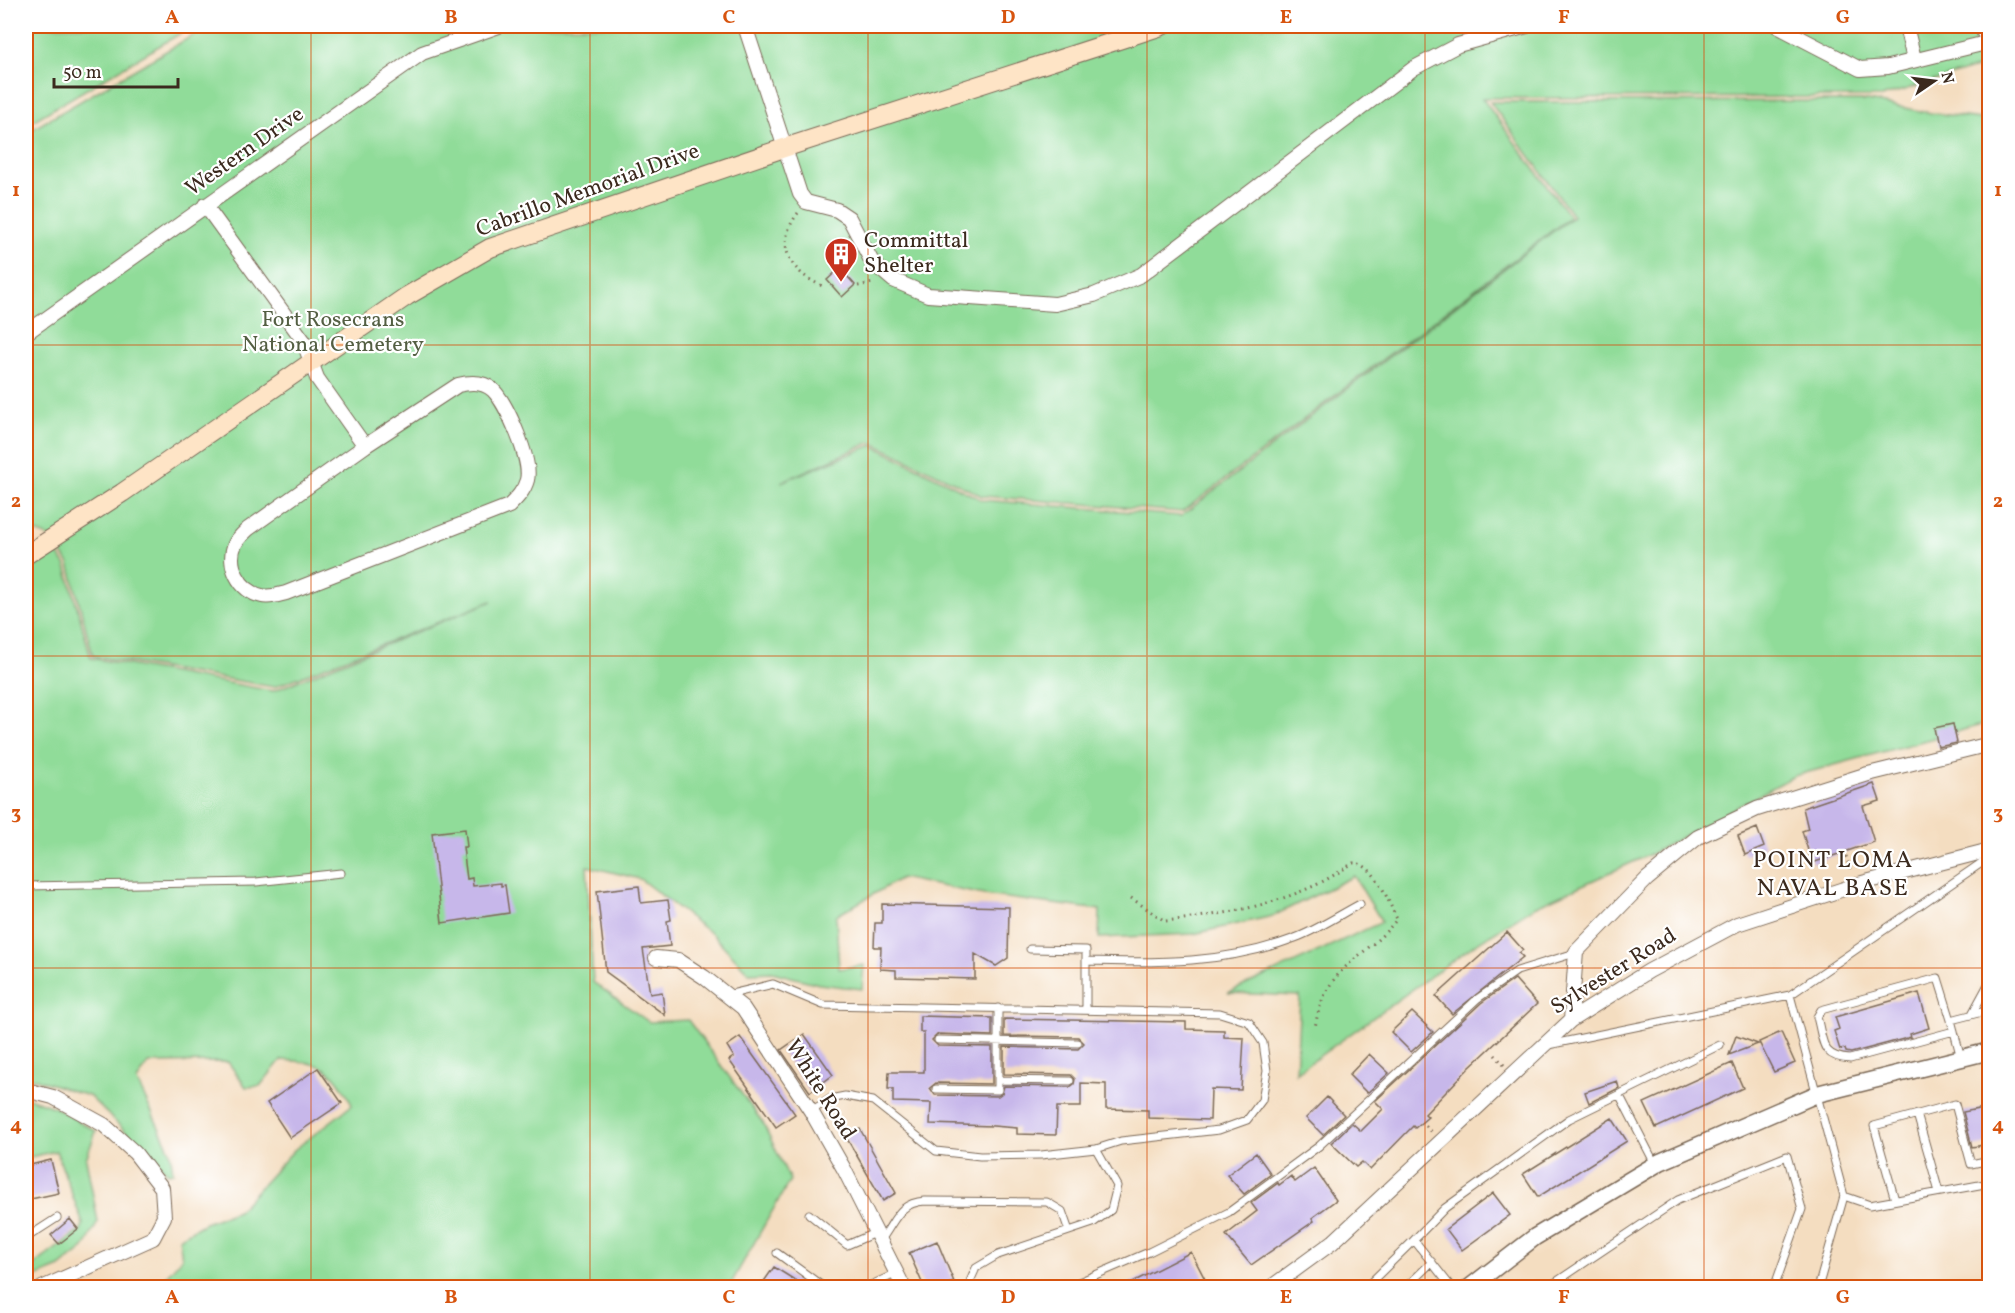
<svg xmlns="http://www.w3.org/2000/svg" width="2015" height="1313" viewBox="0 0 2015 1313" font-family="Vollkorn,serif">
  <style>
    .green { fill: #90dc99; stroke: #66835c; stroke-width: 1.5 }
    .building { fill: #c7b7ea }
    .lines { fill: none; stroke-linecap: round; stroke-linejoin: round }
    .service-casing { stroke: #7c6957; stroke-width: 9 }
    .minor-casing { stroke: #7c6957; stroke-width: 16 }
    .tertiary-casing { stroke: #7c6957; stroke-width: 19 }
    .secondary-casing { stroke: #7c6957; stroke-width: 20 }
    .path { stroke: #7c6957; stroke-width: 3; stroke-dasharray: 1.5 4.5; stroke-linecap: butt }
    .service { stroke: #fff; stroke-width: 7 }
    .minor { stroke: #fff; stroke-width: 14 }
    .tertiary { stroke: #fff; stroke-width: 16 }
    .secondary { stroke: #fee4c6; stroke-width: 18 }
    .grid { fill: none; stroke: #d7540e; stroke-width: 1.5; stroke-opacity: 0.55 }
    .labels { text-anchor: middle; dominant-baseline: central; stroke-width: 4.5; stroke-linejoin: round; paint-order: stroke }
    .street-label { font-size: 22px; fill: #3b2a1e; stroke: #fff }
    .poi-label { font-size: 22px; fill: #3b2a1e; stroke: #fff; text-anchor: start }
    .park-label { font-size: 22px; fill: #545f43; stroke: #fff }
    .neighbourhood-label { font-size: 24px; letter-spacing: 1.5px; fill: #3b2a1e; stroke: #fff }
    .neatline { fill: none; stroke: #d7540e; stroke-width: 2 }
    .grid-label { font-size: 20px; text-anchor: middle; font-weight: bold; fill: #d7540e }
  </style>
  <rect width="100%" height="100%" fill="#fff"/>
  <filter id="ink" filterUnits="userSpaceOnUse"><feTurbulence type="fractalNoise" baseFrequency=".0167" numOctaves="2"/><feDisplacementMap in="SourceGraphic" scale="12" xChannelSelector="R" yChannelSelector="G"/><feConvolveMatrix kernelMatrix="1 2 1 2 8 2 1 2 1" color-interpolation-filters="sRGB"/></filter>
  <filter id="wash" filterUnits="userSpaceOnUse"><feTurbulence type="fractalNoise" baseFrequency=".008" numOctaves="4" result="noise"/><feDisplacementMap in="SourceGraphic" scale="24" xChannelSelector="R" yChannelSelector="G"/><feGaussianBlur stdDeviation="1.35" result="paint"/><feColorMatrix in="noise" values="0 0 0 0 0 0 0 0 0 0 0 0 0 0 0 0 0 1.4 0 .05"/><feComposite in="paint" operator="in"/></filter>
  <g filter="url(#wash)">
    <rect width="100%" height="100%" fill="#f4ddc0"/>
    <path class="green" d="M26 26H193L26 125Z
      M209 26H1989V64L1881 97 1482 98 1570 217 1182 512 982 496 871 442 781 482 872 445 982 500 1181 516 1573 216 1490 102 1868 101 1931 113 1989 120V723L1794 776 1653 853 1534 907 1477 943 1296 1073 1300 996 1228 993 1382 922 1354 876 1273 916 1193 934 1099 938 1100 910 984 895 901 878 836 916 839 969 864 965 862 989 819 984 772 972 749 973 713 935 640 879 587 866 593 982 649 1022 688 1020 763 1123 790 1180 729 1287H157L182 1258 179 1238 205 1223 238 1211 294 1150 352 1105C334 1067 322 1062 281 1060L260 1086 246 1087 228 1062 148 1063 137 1081 170 1151 173 1172 168 1173 89 1096 26 1076V566L55 548 66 566 91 658 273 691 492 601 274 687 93 656 69 564 53 539 26 528V133Z
      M26 1097 56 1108 96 1131 86 1159 98 1222 84 1248 60 1267 26 1281V1271L81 1230 83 1224 56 1151 26 1158Z"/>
    <g id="blocks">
      <path class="building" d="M840 268 855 285 842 297 827 280Z
        M1953 724 1957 743 1938 747 1934 728Z
        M1874 784 1880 801 1863 806 1874 842 1812 863 1802 831 1808 829 1803 808Z
        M1757 828 1764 847 1745 855 1738 836Z
        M465 829 467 847H463L467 879 472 878 473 886 501 883V886L505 885 509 913 442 923 432 833Z
        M639 886 641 903 668 900 671 920 667 921 670 946 643 949 650 994 662 992 665 1015 606 972 597 891Z
        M882 904 1009 907 1008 958 996 966 975 954V979L896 977V970L880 969 881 947H874L875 923H882Z
        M1507 932 1523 950 1519 953 1523 957 1452 1014 1436 996Z
        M1515 979 1537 1004 1468 1069 1425 1114 1428 1117 1415 1128 1413 1126 1370 1170 1362 1162 1356 1167 1331 1143 1352 1123 1361 1131 1383 1109 1375 1101 1481 1003Z
        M1919 993 1929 1028 1910 1034 1911 1037 1851 1053 1846 1052 1845 1049 1840 1050 1834 1031 1839 1029 1835 1017Z
        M1412 1012 1433 1032 1411 1052 1391 1032Z
        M920 1016 992 1018V1036L938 1034 932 1040 938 1046 992 1047V1084L936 1083 930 1088 935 1095 998 1096 1002 1093 1004 1086 1070 1087 1074 1084 1075 1079 1071 1075 1004 1074V1047L1078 1049 1084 1043 1078 1037 1004 1036V1019L1186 1022V1029L1224 1030V1037L1244 1038 1241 1090 1211 1089 1210 1120 1148 1118V1110L1106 1109V1084L1081 1083V1107H1057L1056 1135 1017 1134V1128L993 1126 930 1124 931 1103 893 1102V1089H888L889 1072H924V1032H920Z
        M1781 1032 1795 1063 1774 1072 1759 1042Z
        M804 1034 833 1075 810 1092 781 1050Z
        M1736 1036 1758 1044 1729 1055Z
        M740 1037 795 1114 776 1127 729 1060 734 1057 727 1046Z
        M1369 1054 1389 1073 1367 1093 1349 1075Z
        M1732 1063 1743 1088 1656 1128 1644 1103Z
        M318 1068 342 1103 290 1138 267 1103Z
        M1617 1081 1619 1088 1589 1103 1585 1092Z
        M1327 1097 1344 1115 1323 1135 1306 1118Z
        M1989 1107V1144L1972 1147 1963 1112Z
        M1612 1118 1627 1141 1538 1197 1523 1174Z
        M860 1129 896 1193 883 1201 846 1137Z
        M1256 1153 1271 1174 1244 1194 1227 1175Z
        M51 1160 59 1193 26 1200V1166Z
        M1314 1168 1336 1200 1312 1218 1314 1221 1251 1265 1226 1235 1257 1211 1251 1203 1278 1183 1279 1185 1291 1176 1295 1182Z
        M1493 1193 1510 1215 1462 1250 1446 1229Z
        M70 1219 78 1229 59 1244 51 1235Z
        M937 1241 954 1282 940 1287H924L909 1253Z
        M1191 1252 1209 1287H1123Z
        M774 1267 806 1287H760Z"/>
    </g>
  </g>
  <g filter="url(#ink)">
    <use href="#blocks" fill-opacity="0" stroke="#7c6957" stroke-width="1.5"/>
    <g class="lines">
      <g class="service-casing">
        <path id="service" d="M26 886 256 882 341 873
          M1030 949 1086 950V1010
          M1086 961C1158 963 1226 964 1295 938 1317 930 1339 915 1360 904
          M727 995 773 984 823 1005 1220 1013 1249 1022 1263 1043 1267 1071 1262 1100 1247 1120 1219 1130 1121 1141 1096 1149
          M1790 995 1844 1196 1870 1205 1990 1183
          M1972 1014 1990 981
          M1951 1020 1961 1058
          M1954 1031 1850 1059C1820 1057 1824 1042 1817 1017L1821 1010 1938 978 1951 1020 1990 1010
          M938 1040 1078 1043
          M1548 1045 1790 995 1990 857
          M998 1080 1070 1081
          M936 1089 998 1090V1008
          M1619 1094 1655 1164
          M811 1111 830 1099 845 1096 873 1101 936 1151 980 1156 1041 1155 1096 1149 1117 1186 1111 1210 1093 1223 998 1255 976 1268 967 1288
          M1917 1114 1939 1192
          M1895 1200 1874 1126 1955 1104 1971 1164 1990 1160
          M809 1214 847 1245 877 1232
          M26 1238 57 1218
          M881 1240C896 1220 898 1203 925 1201L1047 1202 1062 1211 1069 1231
          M1414 1240 1445 1208 1569 1119 1720 1045
          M777 1253 825 1288
          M869 1286 897 1273
          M1065 1288 1149 1252 1229 1212 1319 1146 1477 999 1517 971 1575 953
          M1365 1288 1414 1240 1452 1288
          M1405 1288 1432 1262
          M1547 1288 1678 1200 1787 1156 1802 1209 1774 1288
          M1818 1288 1844 1196"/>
      </g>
      <g class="minor-casing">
        <path id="minor" d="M745 26 800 194 806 202 837 210 849 218 872 262 893 280 928 295 1055 304 1094 295 1141 275 1414 68 1458 45 1527 26
          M1777 26 1860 69 1888 67 1990 42
          M1906 26 1914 59
          M1981 26 1988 42
          M205 205 303 340 317 378 365 446 458 385C470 382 483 381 493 390 507 404 532 461 527 480 524 491 517 498 509 506L286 593C278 595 270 598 262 596 239 591 226 564 235 544 238 538 244 533 248 529L365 446
          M26 333 422 53 499 26
          M656 958 678 960 704 977 743 1008 811 1111 844 1169 904 1288
          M1571 1020 1576 952 1647 879 1698 837 1757 809 1868 774 1990 744
          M26 1090 53 1097 104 1125 135 1153 162 1188 164 1217 153 1238 42 1288
          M1270 1288 1333 1242 1571 1020 1649 971 1737 924 1862 883 1990 850"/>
      </g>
      <g class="tertiary-casing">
        <path id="tertiary" d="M1469 1288 1535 1237 1660 1162 1817 1094 1990 1051"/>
      </g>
      <g class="secondary-casing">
        <path id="secondary" d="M26 555 122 493 407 296 490 248 784 148 1162 26"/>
      </g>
      <path class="path" d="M798 213C773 246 790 273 825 287
        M858 286 873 283
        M1846 856 1851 872
        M1131 898 1165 921C1214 916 1264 908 1309 888 1324 882 1339 872 1353 863 1376 863 1388 902 1397 919 1362 963 1325 964 1315 1028
        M1495 1055 1504 1065
        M1426 1126 1432 1132"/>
      <use href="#service" class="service"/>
      <use href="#minor" class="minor"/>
      <use href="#tertiary" class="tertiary"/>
      <use href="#secondary" class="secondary"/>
    </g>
  </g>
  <path class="grid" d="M311 26V1288M590 26V1288M868 26V1288M1147 26V1288M1425 26V1288M1704 26V1288M26 345H1990M26 656H1990M26 968H1990"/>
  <defs>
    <g id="building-pin" transform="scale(1.725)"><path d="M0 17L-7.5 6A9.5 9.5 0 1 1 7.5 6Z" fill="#c8321e" stroke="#fff"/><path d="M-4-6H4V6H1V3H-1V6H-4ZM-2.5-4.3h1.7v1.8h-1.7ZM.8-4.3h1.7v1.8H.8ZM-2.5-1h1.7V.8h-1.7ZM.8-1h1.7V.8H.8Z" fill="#fff"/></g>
  </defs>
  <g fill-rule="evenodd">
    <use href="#building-pin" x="841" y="254"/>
  </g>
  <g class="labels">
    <g class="street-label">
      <text transform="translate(245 152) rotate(-35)">Western Drive</text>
      <text transform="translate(588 191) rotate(-20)">Cabrillo Memorial Drive</text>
      <text transform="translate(1614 972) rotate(-32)">Sylvester Road</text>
      <text transform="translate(820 1090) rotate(58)">White Road</text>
    </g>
    <g class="poi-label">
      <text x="864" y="241">Committal<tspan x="864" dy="25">Shelter</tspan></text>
    </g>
    <g class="park-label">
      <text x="333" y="320">Fort Rosecrans<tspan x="333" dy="25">National Cemetery</tspan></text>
    </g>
    <g class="neighbourhood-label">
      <text x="1833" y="861">POINT LOMA<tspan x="1833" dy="28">NAVAL BASE</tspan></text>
    </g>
  </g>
  <rect width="2015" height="1313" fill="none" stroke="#fff" stroke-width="66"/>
  <g transform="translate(1934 81) rotate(76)" stroke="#ffffff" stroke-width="4.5" paint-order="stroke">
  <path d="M0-4.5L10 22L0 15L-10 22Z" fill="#3b2a1e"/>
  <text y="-9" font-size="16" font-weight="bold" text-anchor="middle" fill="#3b2a1e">N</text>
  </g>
  <path d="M54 78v9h124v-9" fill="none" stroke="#3b2a1e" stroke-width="3"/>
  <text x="63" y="78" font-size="18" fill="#3b2a1e" stroke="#ffffff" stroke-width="4.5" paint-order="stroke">50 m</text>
  <rect x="33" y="33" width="1949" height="1247" class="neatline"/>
  <g class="grid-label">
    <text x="172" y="23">A</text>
    <text x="451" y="23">B</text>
    <text x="729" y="23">C</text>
    <text x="1008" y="23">D</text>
    <text x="1286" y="23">E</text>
    <text x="1564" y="23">F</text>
    <text x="1843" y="23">G</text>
    <text x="16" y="196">1</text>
    <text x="1998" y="196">1</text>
    <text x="16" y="507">2</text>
    <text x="1998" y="507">2</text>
    <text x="16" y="819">3</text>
    <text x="1998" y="819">3</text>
    <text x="16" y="1131">4</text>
    <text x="1998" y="1131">4</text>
    <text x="172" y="1303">A</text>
    <text x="451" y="1303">B</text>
    <text x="729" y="1303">C</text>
    <text x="1008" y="1303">D</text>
    <text x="1286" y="1303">E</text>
    <text x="1564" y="1303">F</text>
    <text x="1843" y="1303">G</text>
  </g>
</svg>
